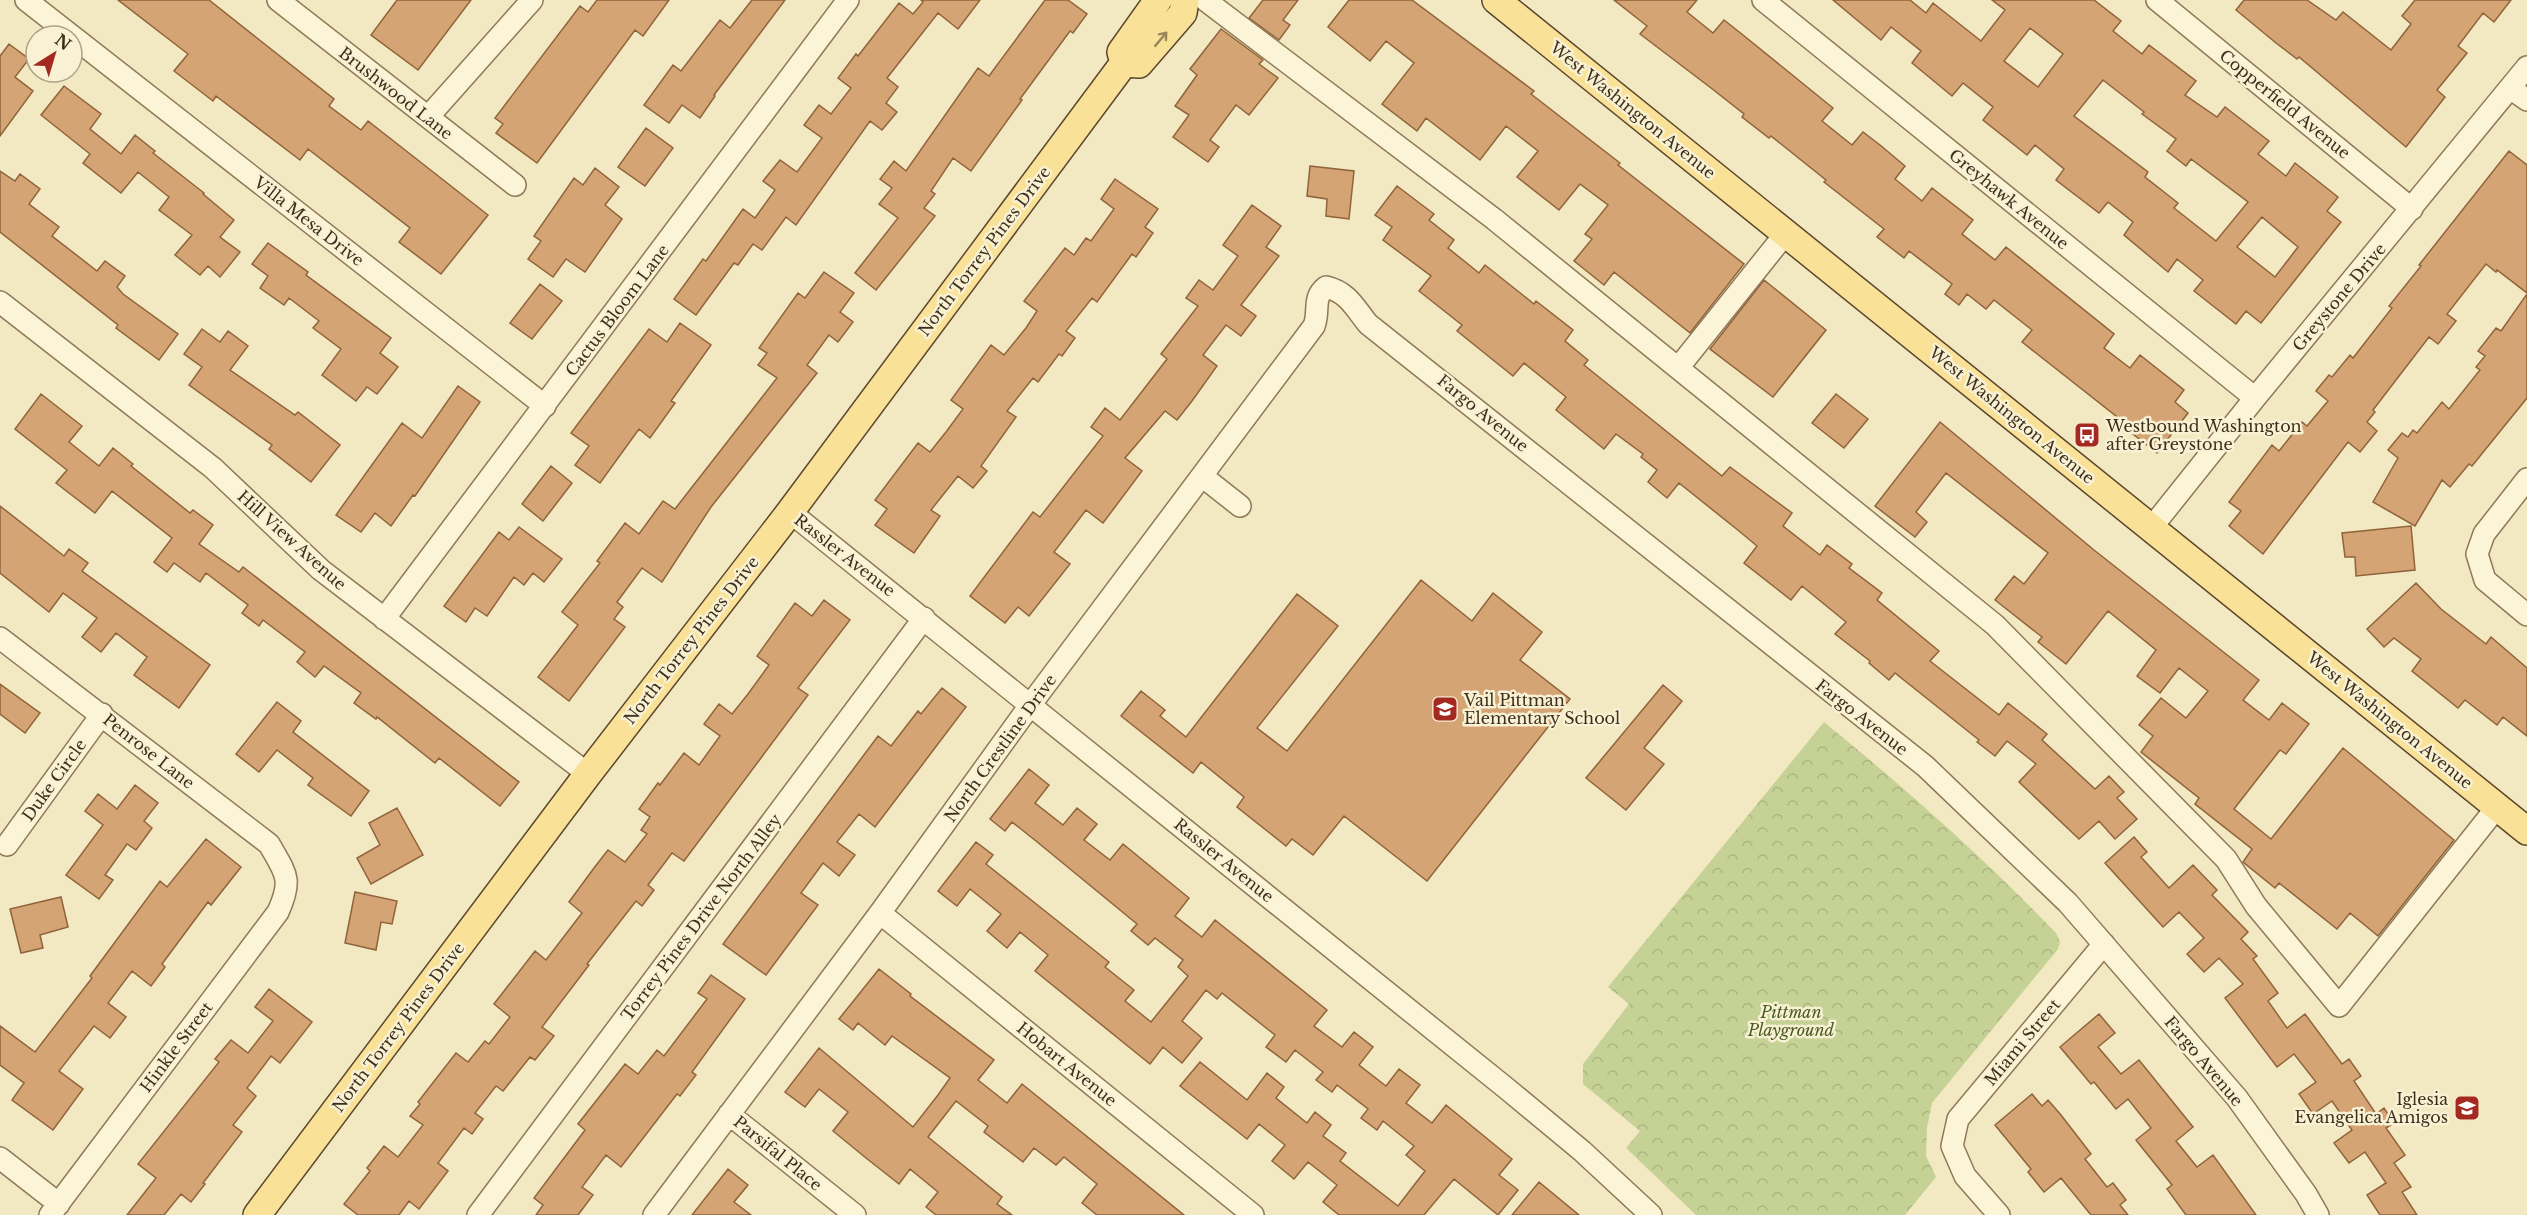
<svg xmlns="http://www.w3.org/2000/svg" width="2527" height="1215" viewBox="0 0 2527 1215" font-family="'Libre Baskerville',serif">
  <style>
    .park { fill: url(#park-crowns) }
    .building { fill: #d4a474; stroke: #90633a; stroke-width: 1.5; fill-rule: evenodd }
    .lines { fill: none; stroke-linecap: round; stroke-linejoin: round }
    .minor-casing { stroke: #8f7957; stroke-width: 24 }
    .major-casing { stroke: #5c462c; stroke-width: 30 }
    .minor { stroke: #fcf4d7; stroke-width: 21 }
    .major { stroke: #f9e297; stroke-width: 27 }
    .oneway { stroke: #9b885a }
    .labels { text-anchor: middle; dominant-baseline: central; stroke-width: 5; stroke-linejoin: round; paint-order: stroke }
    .street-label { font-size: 16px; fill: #3d2f1d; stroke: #f9f1d3 }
    .poi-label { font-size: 16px; fill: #3d2f1d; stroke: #f9f1d3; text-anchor: start }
    .park-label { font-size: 16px; font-style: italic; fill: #485c21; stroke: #f9f1d3 }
  </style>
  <defs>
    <pattern id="park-crowns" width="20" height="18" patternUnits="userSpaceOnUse" patternTransform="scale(1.5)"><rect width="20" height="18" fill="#c6d295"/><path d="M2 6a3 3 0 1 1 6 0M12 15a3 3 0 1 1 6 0" fill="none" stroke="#abb580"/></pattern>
  </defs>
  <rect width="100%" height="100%" fill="#f2e8c2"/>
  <path class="park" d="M1824 722C1905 788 1983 857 2056 933L2060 942 2058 949 1932 1103 1927 1128 1926 1156 1936 1177 1905 1215H1696L1626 1148 1640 1131 1583 1084V1064L1629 1004 1608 987Z"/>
  <path class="building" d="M118 0H209L334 99 329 106 361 130 368 121 488 215 441 274 399 242 410 228 308 149 300 160 216 96 213 101 174 71 188 54Z
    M397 0H471L418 70 371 35Z
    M597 0H669L643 36 635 30 537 163 496 133 503 124 495 118 580 6 588 12Z
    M752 0H785L714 95 715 96 700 118 682 105 669 123 644 105 673 65 681 71 720 20 730 28Z
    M921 0H980L958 29 938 13 887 78 898 87 886 103 897 112 882 130 870 121 796 225 786 217 762 250 753 244 738 265 734 263 696 315 674 299 703 259 706 261 743 209 755 218 775 190 763 181 780 160 797 172 822 138 804 125 819 105 831 114 851 88 838 78 856 54 858 56 899 3 913 14 923 2Z
    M1045 0H1068L1087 14 1073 33 1070 31 1020 99 1022 100 971 171 953 158 931 191 935 194 924 208 935 216 876 290 855 273 898 218 879 204 892 188 880 179 894 161 906 171 978 68 989 76Z
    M1263 0H1298L1283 20 1290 25 1279 40 1249 18Z
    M1349 0H1412L1534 91 1531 94 1620 163 1618 165 1744 264 1690 333 1614 272 1604 285 1574 261 1592 239 1585 234 1608 205 1580 184 1559 210 1517 177 1538 151 1506 126 1480 160 1426 118 1417 131 1382 104 1414 63 1386 41 1370 61 1328 27Z
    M1614 0H1697L1687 12 1713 33 1724 20 1743 35 1833 108 1822 121 1852 145 1863 132 1880 145 1905 166 1895 179 1922 201 1932 188 1973 220 1962 234 1995 260 2006 247 2114 334 2104 348 2130 368 2140 355 2184 390 2175 402 2188 413 2157 453 2124 427 2126 424 2022 342 2032 330 1994 300 1986 309 1967 294 1959 305 1945 294 1952 284 1909 251 1904 258 1877 237 1884 229 1824 182 1826 180 1771 136 1769 138 1742 117 1744 114 1711 88 1640 34 1647 26Z
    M1833 0H1910L1926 13 1933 3 1981 41 2005 10 1992 0H2094L2121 21 2113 31 2142 54 2149 45 2196 81 2185 95 2217 117 2225 107 2269 141 2258 154 2286 176 2295 163 2338 197 2327 211 2341 222 2261 323 2246 311 2236 324 2194 291 2203 280 2177 259 2168 272 2124 235 2133 222 2108 202 2099 213 2056 180 2064 169 2035 145 2027 155 1983 120 1993 107 1963 83 1952 96 1912 63 1921 51 1891 27 1881 40ZM2030 28 2063 54 2038 87 2004 61ZM2103 80 2144 112 2142 114 2176 139 2167 151 2186 166 2191 159 2248 202 2216 241 2174 208 2178 203 2145 177 2148 172 2074 116ZM2262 217 2298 247 2275 277 2237 247Z
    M2244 0H2307L2336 20 2343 12 2391 50 2411 24 2402 16 2415 0H2511L2494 22 2483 13 2458 46 2467 53 2437 90 2445 97 2406 147 2299 57 2297 59 2276 43 2236 10Z
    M1221 29 1263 60 1259 64 1278 78 1249 115 1236 105 1210 140 1219 147 1208 162 1173 137 1189 115 1175 106 1197 75 1190 69Z
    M9 44 29 59 15 77 33 91 0 136V56Z
    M64 86 101 114 90 129 121 154 135 135 155 151 153 153 204 193 203 194 234 220 220 237 240 252 220 277 208 266 200 275 175 255 192 235 159 210 169 197 138 172 121 193 83 163 90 154 41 115Z
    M646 128 673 148 645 186 618 167Z
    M2509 151 2527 165V293L2497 270 2496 272 2486 264 2447 314 2456 321 2438 344 2429 337 2373 410 2375 412 2367 422 2377 431 2360 452 2348 442 2263 554 2229 526 2241 511 2229 502 2272 445 2279 451 2302 422 2307 426 2328 401 2316 391 2329 375 2332 377 2350 355 2353 358 2392 308 2389 306 2421 266 2419 265Z
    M1310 166 1354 171 1349 219 1326 216 1327 199 1307 196Z
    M595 168 619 187 605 205 622 219 585 272 566 259 553 277 528 259 541 241 534 236 574 178 583 185Z
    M0 171 15 181 20 174 40 189 29 204 59 227 52 236 97 271 105 261 125 276 117 287 123 294 178 334 159 360 116 328 118 325 0 232Z
    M1115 179 1158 209 1145 227 1153 233 1136 257 1132 254 1097 302 1092 298 1066 331 1075 338 1062 356 1059 354 1038 382 1033 378 1007 411 1016 417 981 466 987 471 973 488 958 476 931 510 940 516 914 553 875 525 887 509 875 500 918 443 930 452 946 432 963 409 951 400 991 345 1004 355 1026 328 1037 311 1024 301 1065 248 1074 255 1086 238 1091 241 1114 209 1101 199Z
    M1397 186 1434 214 1429 220 1454 240 1448 248 1479 273 1485 265 1534 304 1536 301 1573 330 1565 341 1588 360 1584 365 1722 476 1730 467 1792 513 1783 526 1820 555 1827 545 1852 564 1849 568 1882 593 1877 600 1939 651 1930 661 1999 715 2008 703 2047 734 2042 740 2095 789 2109 776 2124 792 2117 798 2137 819 2115 839 2099 821 2079 839 2019 782 2036 764 2007 741 1995 756 1977 742 1979 740 1895 673 1889 680 1869 663 1870 661 1835 634 1846 622 1802 586 1791 600 1744 563 1757 546 1739 531 1679 483 1667 498 1648 482 1657 470 1641 457 1643 454 1616 434 1604 449 1556 410 1566 397 1524 363 1513 376 1457 331 1462 325 1419 291 1431 276 1383 240 1392 227 1375 215Z
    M1252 205 1281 226 1266 247 1279 256 1241 305 1256 316 1241 336 1226 325 1203 355 1217 366 1192 401 1177 420 1165 411 1125 458 1142 471 1103 523 1086 510 1054 552 1070 564 1029 616 1018 607 1005 623 970 596 1033 512 1040 517 1103 436 1091 427 1105 408 1120 420 1167 359 1161 354 1198 306 1186 298 1199 280 1213 290 1238 256 1223 245Z
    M268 243 308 272 306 275 391 338 380 353 398 367 377 394 367 387 356 401 322 375 341 349 313 328 319 321 289 298 284 305 260 288 268 276 252 264Z
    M824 272 854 293 840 312 853 322 838 342 829 335 807 365 817 373 711 507 662 582 642 568 617 602 623 607 614 619 625 627 569 701 538 677 578 625 562 612 600 563 597 561 625 523 639 534 663 501 675 509 777 378 758 365 767 353 759 348 798 293 805 298Z
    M1764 280 1826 330 1773 397 1710 349Z
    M540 284 562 301 532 339 510 323Z
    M2527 294V398L2472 466 2469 464 2450 487 2442 480 2415 526 2373 502 2398 458 2388 450 2402 433 2408 437 2413 430 2417 433 2442 402 2449 409 2480 370 2476 367 2485 356 2478 351 2496 328 2501 331Z
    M680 323 711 345 671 401 675 403 650 438 639 429 600 483 575 465 589 446 571 433 649 329 667 342Z
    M202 329 220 342 228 331 248 346 230 370 295 415 298 412 340 445 311 482 269 449 272 445 189 385 202 367 184 354Z
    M458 386 480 402 415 496 413 495 391 526 375 513 361 532 336 515 402 423 422 438Z
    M41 394 82 426 69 442 99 466 113 448 133 464 131 466 190 513 193 510 213 525 199 544 239 572 243 567 519 782 500 806 439 758 435 763 377 717 376 719 354 703 361 693 324 666 315 677 297 662 305 652 263 620 259 626 242 613 248 605 206 573 200 582 174 563 167 572 154 562 172 538 112 491 95 513 56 483 67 470 15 429Z
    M1836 394 1868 419 1844 448 1812 423Z
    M1940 422 2094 550 2259 680 2243 700 2269 720 2282 703 2309 724 2286 754 2280 750 2234 809 2271 839 2343 748 2454 840 2378 936 2350 913 2337 929 2279 883 2275 888 2243 862 2252 849 2195 804 2199 798 2141 752 2153 736 2139 725 2161 698 2186 718 2208 691 2179 668 2160 693 2137 676 2156 650 2108 611 2066 664 2038 642 2042 637 1995 600 2014 576 2024 584 2048 553 1946 473 1916 512 1927 522 1915 537 1875 506Z
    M551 466 572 483 543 521 522 504Z
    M0 506 64 556 69 549 88 563 82 571 210 665 179 708 134 675 147 657 116 633 101 652 82 637 97 618 63 593 49 612 0 573Z
    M2411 526 2415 570 2356 576 2355 557H2345L2342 533Z
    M519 527 562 559 544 582 533 573 524 585 514 577 487 616 475 608 466 622 444 606 499 532 509 540Z
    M1421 580 1472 621 1493 593 1542 632 1520 660 1570 699 1427 881 1344 816 1313 855 1292 839 1286 846 1237 807 1244 797 1201 762 1193 773 1121 716 1141 691 1165 710 1160 716 1186 737 1297 594 1338 626 1257 728 1287 751Z
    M2416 583 2441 609 2486 644 2491 637 2527 668V736L2503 717 2497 725 2465 700 2458 708 2412 671 2421 659 2394 638 2384 647 2367 629Z
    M824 600 850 620 798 688 808 695 684 861 672 853 648 885 654 890 642 906 636 901 587 964 589 965 542 1027 554 1036 535 1060 530 1057 503 1091 496 1086 475 1113 483 1119 472 1134 464 1128 438 1163 448 1171 419 1209 409 1201 399 1215H358L344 1204 370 1171 367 1168 384 1146 398 1157 423 1125 410 1116 420 1104 418 1102 456 1053 468 1062 485 1041 489 1044 510 1017 494 1004 535 951 546 960 582 913 569 902 594 868 608 850 625 862 647 834 641 830 650 817 639 809 658 783 660 785 684 753 699 765 720 736 704 724 719 704 732 714 748 694 769 665 757 656 795 603 812 616Z
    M0 684 40 713 25 733 0 714Z
    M1663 685 1682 701 1644 748 1664 764 1626 810 1586 778Z
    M942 688 966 707 875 827 859 814 837 842 855 855 839 876 823 863 801 893 818 905 766 975 723 944 878 736 891 746 918 711 921 714Z
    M277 702 301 721 293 732 369 791 351 816 308 785 313 778 277 750 259 772 236 754Z
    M1029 769 1049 785 1035 803 1063 825 1077 808 1097 824 1084 840 1110 860 1123 844 1189 898 1175 916 1202 937 1215 920 1327 1010 1314 1026 1342 1047 1354 1032 1373 1047 1359 1065 1386 1086 1399 1069 1420 1085 1406 1103 1432 1123 1446 1105 1512 1159 1499 1175 1518 1190 1498 1215 1454 1179 1424 1215H1339L1323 1202 1337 1185 1308 1162 1294 1179 1272 1161 1285 1145 1259 1124 1247 1139 1180 1086 1200 1062 1247 1100 1267 1073 1284 1087 1276 1098 1307 1123 1315 1112 1331 1125 1323 1136 1346 1153 1340 1161 1398 1206 1425 1171 1406 1155 1414 1146 1383 1121 1377 1130 1361 1118 1368 1109 1337 1085 1332 1092 1316 1080 1323 1072 1295 1050 1286 1062 1266 1047 1275 1035 1222 993 1217 999 1206 990 1182 1021 1202 1038 1182 1063 1163 1047 1150 1064 1035 971 1048 955 1020 932 1007 948 987 931 1001 914 970 889 957 906 938 891 976 842 993 855 986 864 1109 962 1105 967 1134 990 1125 1001 1151 1022 1188 976 1178 967 1183 960 1155 938 1148 945 1131 931 1137 924 1036 841 1012 822 1005 831 990 819Z
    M135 785 158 803 144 821 152 828 136 850 127 844 105 875 113 880 99 899 66 875 103 825 85 811 98 794 117 809Z
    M397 808 423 855 371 884 357 858 380 845 369 823Z
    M2134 837 2147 852 2141 857 2169 888 2193 865 2217 890 2212 895 2248 932 2241 939 2257 956 2253 959 2278 993 2268 1001 2287 1028 2305 1014 2342 1064 2349 1059 2361 1076 2354 1081 2376 1114 2384 1108 2394 1123 2386 1128 2405 1155 2394 1163 2411 1187 2402 1192 2417 1215H2380L2367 1195 2386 1183 2365 1152 2349 1163 2334 1143 2352 1130 2332 1101 2313 1114 2299 1094 2316 1082 2294 1054 2277 1067 2225 998 2243 984 2219 958 2204 972 2187 954 2204 938 2179 912 2163 927 2105 863Z
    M206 839 241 867 211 905 208 902 162 964 165 967 151 986 132 971 108 1003 126 1017 110 1038 94 1026 59 1071 83 1089 53 1130 12 1100 24 1083 0 1065V1026L35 1052 92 978 90 976 160 881 167 887Z
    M355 892 397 901 392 924 381 922 376 950 345 943Z
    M61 897 68 927 40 935 43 948 21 953 10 909Z
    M879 969 911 994 910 996 994 1060 978 1080 1007 1103 1022 1084 1184 1215H1097L1082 1203 1097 1184 1064 1157 1056 1165 1034 1148 1023 1162 984 1132 988 1126 956 1101 928 1137 1002 1197 997 1204 1012 1215H936L926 1207 938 1192 910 1169 899 1184 866 1158 833 1131 848 1112 819 1089 805 1107 785 1092 819 1048 913 1127 938 1095 950 1078 892 1036 885 1045 858 1023 853 1030 839 1019Z
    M711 975 745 999 692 1072 696 1075 680 1096 677 1094 621 1167 606 1155 582 1187 593 1195 578 1215H536L543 1205 534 1198 585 1130 578 1124 625 1064 638 1074 657 1050 664 1056 707 999 698 993Z
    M269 989 312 1022 280 1063 271 1056 247 1088 256 1096 233 1125 242 1132 203 1183 205 1184 191 1202 181 1194 164 1215H127L156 1178 138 1164 219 1062 215 1059 231 1040 248 1053 273 1021 255 1007Z
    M2099 1014 2115 1033 2098 1047 2121 1074 2139 1060 2193 1127 2176 1141 2197 1167 2213 1155 2256 1215H2186L2167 1189 2172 1185 2136 1140 2151 1128 2128 1099 2116 1109 2094 1082 2091 1084 2060 1047Z
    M2032 1094 2042 1106 2048 1100 2061 1115 2091 1154 2085 1159 2107 1187 2113 1183 2126 1200 2120 1205 2128 1215H2091L2061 1178 2044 1192 2028 1172 2031 1169 1995 1125Z
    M728 1169 748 1185 734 1202 751 1215H692Z
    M1539 1182 1579 1215H1512Z"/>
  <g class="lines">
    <g class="minor-casing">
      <path id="minor" d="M26 0 72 36
        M278 0 515 185
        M1205 0 1494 219 1995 625 2226 859 2256 906 2339 1006 2497 807
        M1763 0 2255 398
        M2157 0 2412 209
        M72 36 545 406
        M2510 88 2527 100
        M428 117 532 0
        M0 302 213 468 321 570 588 774
        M1678 368 1786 233
        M1202 476 1240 506
        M2527 479 2484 534 2477 554 2485 580 2527 615
        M790 512 1506 1088 1582 1151 1651 1215
        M2152 527 2255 398 2527 67
        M384 619 848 0
        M0 638 269 844C286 874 293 879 278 912L50 1215
        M7 845 102 714
        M880 913 1253 1215
        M729 1114 855 1215
        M0 1158 59 1204
        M478 1215 924 618
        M654 1215 880 913 1031 704 1314 326C1320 311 1312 298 1326 287 1348 292 1355 308 1368 324L1925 766 2068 903 2237 1098 2306 1194 2318 1215
        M1999 1215 1965 1176 1952 1146 1958 1119 2104 944"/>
    </g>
    <g class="major-casing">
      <path id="major" d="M1496 0 2527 831
        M1124 63 1139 64 1183 13 1185 0
        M1124 63 1121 52 1158 0
        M257 1215 588 774 790 512 1124 63"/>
    </g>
    <use href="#minor" class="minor"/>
    <use href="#major" class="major"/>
  </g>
  <defs><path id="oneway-shaft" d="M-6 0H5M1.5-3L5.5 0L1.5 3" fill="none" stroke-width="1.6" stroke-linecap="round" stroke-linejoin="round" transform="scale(1.5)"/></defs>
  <use class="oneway" href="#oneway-shaft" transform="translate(1161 39) rotate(-50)"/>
  <defs>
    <g id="bus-square" transform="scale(1.35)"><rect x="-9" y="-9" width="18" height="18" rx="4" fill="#a42a21" stroke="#f9f1d3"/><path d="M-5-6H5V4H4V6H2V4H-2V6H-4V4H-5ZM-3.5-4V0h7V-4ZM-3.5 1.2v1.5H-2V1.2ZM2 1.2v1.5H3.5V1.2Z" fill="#fff"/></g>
    <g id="school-square" transform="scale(1.35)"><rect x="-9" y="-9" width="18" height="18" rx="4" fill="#a42a21" stroke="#f9f1d3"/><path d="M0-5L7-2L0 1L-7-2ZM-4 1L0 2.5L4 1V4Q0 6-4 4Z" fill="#fff"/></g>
  </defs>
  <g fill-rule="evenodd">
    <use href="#bus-square" x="2087" y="435"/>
    <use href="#school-square" x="1445" y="709"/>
    <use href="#school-square" x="2467" y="1108"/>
  </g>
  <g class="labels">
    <g class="street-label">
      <text transform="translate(396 93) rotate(38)">Brushwood Lane</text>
      <text transform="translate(2285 104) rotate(39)">Copperfield Avenue</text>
      <text transform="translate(1633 110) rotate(39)">West Washington Avenue</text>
      <text transform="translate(2009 199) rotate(39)">Greyhawk Avenue</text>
      <text transform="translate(309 221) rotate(38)">Villa Mesa Drive</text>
      <text transform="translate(984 251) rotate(-53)">North Torrey Pines Drive</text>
      <text transform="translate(2339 297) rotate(-50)">Greystone Drive</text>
      <text transform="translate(617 310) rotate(-53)">Cactus Bloom Lane</text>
      <text transform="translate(1483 413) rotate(39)">Fargo Avenue</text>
      <text transform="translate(2012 415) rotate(39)">West Washington Avenue</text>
      <text transform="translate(292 540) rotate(42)">Hill View Avenue</text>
      <text transform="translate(845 555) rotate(38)">Rassler Avenue</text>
      <text transform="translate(691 640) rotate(-52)">North Torrey Pines Drive</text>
      <text transform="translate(1862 717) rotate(38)">Fargo Avenue</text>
      <text transform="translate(2390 720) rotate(39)">West Washington Avenue</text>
      <text transform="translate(1000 748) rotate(-54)">North Crestline Drive</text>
      <text transform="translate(149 751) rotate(38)">Penrose Lane</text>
      <text transform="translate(54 780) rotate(-54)">Duke Circle</text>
      <text transform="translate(1224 860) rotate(39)">Rassler Avenue</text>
      <text transform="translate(701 917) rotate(-53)">Torrey Pines Drive North Alley</text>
      <text transform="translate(398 1027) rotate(-53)">North Torrey Pines Drive</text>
      <text transform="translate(2022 1042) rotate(-50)">Miami Street</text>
      <text transform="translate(176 1047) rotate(-53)">Hinkle Street</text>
      <text transform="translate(2204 1061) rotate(50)">Fargo Avenue</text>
      <text transform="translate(1067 1064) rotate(39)">Hobart Avenue</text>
      <text transform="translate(778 1153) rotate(39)">Parsifal Place</text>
    </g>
    <g class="poi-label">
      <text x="2106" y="426">Westbound Washington<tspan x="2106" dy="18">after Greystone</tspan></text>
      <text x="1464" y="700">Vail Pittman<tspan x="1464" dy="18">Elementary School</tspan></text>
      <text x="2448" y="1099" text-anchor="end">Iglesia<tspan x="2448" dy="18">Evangelica Amigos</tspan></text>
    </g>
    <g class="park-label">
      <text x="1791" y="1012">Pittman<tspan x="1791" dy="18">Playground</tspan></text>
    </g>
  </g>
  <g transform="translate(54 54) rotate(37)"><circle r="28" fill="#f9f1d3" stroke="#aea38a" stroke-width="1.5"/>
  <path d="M0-4.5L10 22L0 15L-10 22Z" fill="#a42a21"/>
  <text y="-9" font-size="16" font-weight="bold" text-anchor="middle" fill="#3d2f1d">N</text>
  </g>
</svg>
